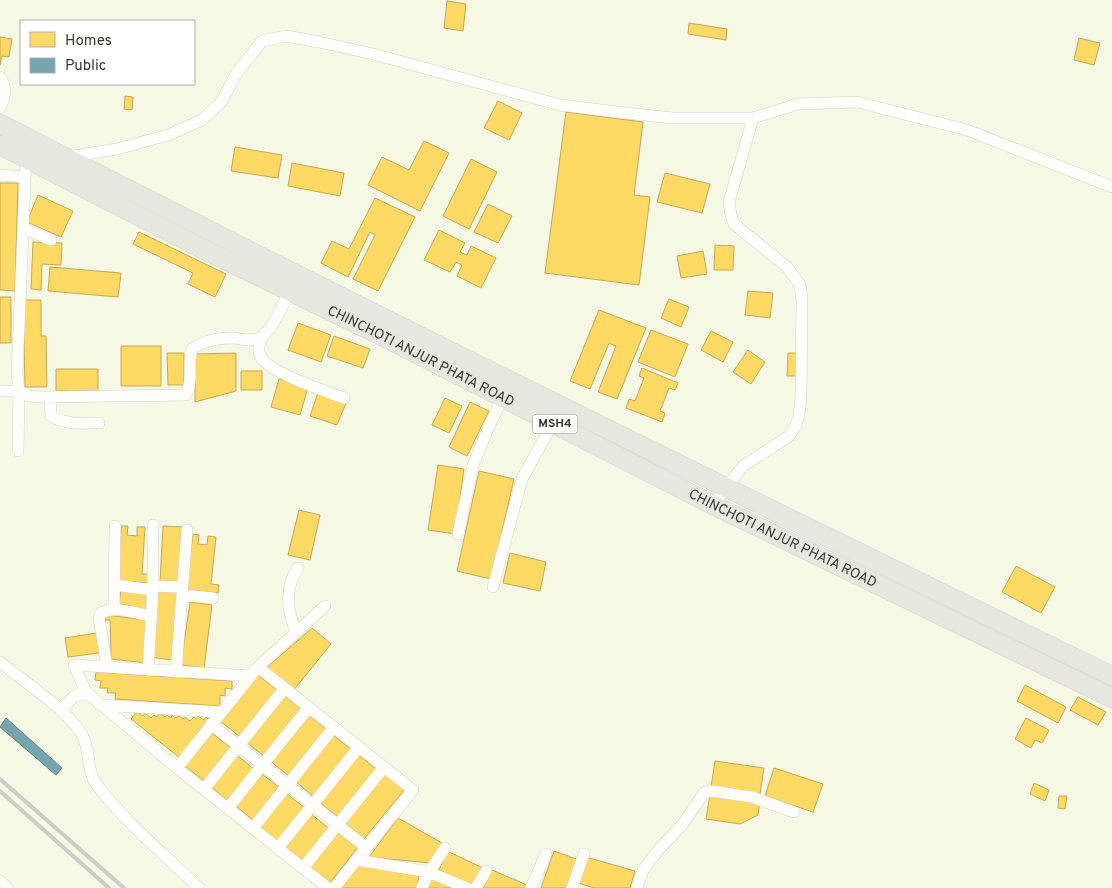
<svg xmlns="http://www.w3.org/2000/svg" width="1112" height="888" viewBox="0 0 1112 888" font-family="Overpass,sans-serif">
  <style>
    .homes { fill: #ffd966; stroke: #c3a955 }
    .public { fill: #76a5af; stroke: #638588 }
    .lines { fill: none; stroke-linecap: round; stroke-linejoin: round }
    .minor-casing { stroke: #d2d3c6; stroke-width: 12 }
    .primary-casing { stroke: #d4d5cc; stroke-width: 20 }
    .minor { stroke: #fefefb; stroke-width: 11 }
    .primary { stroke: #e7e7df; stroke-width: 19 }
    .rail { stroke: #cccdc7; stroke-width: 4 }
    .labels { text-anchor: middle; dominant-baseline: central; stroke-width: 5; stroke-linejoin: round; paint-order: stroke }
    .shield { fill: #fff; stroke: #74746c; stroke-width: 1 }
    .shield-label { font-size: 12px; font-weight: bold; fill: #38392d }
    .street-label { font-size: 14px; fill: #38392d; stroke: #fff }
  </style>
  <rect width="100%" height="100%" fill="#f6f8e6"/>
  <path class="homes" d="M447 1 466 4 463 31 444 28Z
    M689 23 727 29 726 40 688 34Z
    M0 37 12 39 9 57 2 56 0 65Z
    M1079 38 1100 43 1094 65 1074 60Z
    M125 96 133 97 132 110 124 109Z
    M498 101 522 113 509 140 484 128Z
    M566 112 643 122 634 195 650 197 639 285 545 273Z
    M424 141 449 153 420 211 368 185 382 157 409 170Z
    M235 147 282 155 278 178 231 171Z
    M471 159 497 172 469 229 443 216Z
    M292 163 344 173 340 196 288 186Z
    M665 173 710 184 702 213 657 202Z
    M0 183H18L15 291 0 290Z
    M38 195 73 211 61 237 27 222Z
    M375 198 415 217 378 291 353 279 375 235 370 232 348 277 321 263 332 241 349 249Z
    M488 204 512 216 498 243 474 232Z
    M439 230 465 243 460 252 467 255 471 246 496 258 481 288 457 276 462 265 456 262 450 272 424 260Z
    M139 232 226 274 215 297 188 284 193 273 133 244Z
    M33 242 62 243 61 265 42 264 41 290 31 289Z
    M715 245 734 246 733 270H714Z
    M703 251 707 274 681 278 677 256Z
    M50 267 121 273 118 297 48 291Z
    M748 291 773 293 770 318 745 315Z
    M0 297H11V343H0Z
    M669 299 689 307 681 327 661 318Z
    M23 300H41V336H46L47 387H25Z
    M599 310 646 328 617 399 598 392 616 346 609 343 590 389 570 381Z
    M298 323 331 335 321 362 288 350Z
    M651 330 688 344 675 377 638 362Z
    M711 331 733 342 723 362 701 350Z
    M334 336 370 349 363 368 327 356Z
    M121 346H161V386H121Z
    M748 350 765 362 751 384 733 372Z
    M167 353H184V385H168Z
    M236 353V391L195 402V354Z
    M788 353H800V376H787Z
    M642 368 678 383 675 390 669 388 660 411 665 413 662 422 626 408 629 399 635 401 644 378 639 376Z
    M56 369H98V391H56Z
    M241 371H262V390H241Z
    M279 379 308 387 300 415 271 407Z
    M318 393 346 403 337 425 310 416Z
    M445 398 462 406 449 433 432 425Z
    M470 402 489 411 467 456 449 447Z
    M438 465 464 469 455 534 428 530Z
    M479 471 514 479 491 579 457 571Z
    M299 510 320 515 310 560 288 555Z
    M121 526H128L127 535 137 536V527H145L142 574H148V583L118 581Z
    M163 526 183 527 180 583 160 582Z
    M193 534 199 535 198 544 207 545 208 536 216 537 211 584 219 585 218 593 186 590Z
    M510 553 546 562 540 591 503 583Z
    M1016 566 1055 587 1041 613 1002 592Z
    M159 589 180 592 172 660 150 657Z
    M121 590 152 594 150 612 131 610 132 606 119 604Z
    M190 602 212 605 204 668 181 665Z
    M105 615 147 620V663L111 659 110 620H105Z
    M312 628 331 644 293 691 265 669Z
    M96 633 99 653 68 657 65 638Z
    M96 672 232 681V689L225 688V696L220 695V706L115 699 116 693H107L108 688H100L101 681 95 680Z
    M258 675 278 691 240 737 220 721Z
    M1025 685 1066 707 1058 723 1017 701Z
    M284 695 303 710 265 757 246 742Z
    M1078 697 1106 712 1098 725 1070 710Z
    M137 711 143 716 145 713 151 718 154 715 157 717 160 713 165 717 167 715 171 718 172 715 176 718 179 716 183 719 185 717 190 721 194 717 196 719 198 716 204 720 206 717 210 720 180 758 131 719Z
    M308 714 327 730 289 776 270 761Z
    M1026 718 1049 730 1042 743 1035 740 1031 748 1015 739Z
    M212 733 231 748 204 781 185 766Z
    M332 734 352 750 314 797 295 781Z
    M357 754 376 769 338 817 319 802Z
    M237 755 255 770 229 802 211 787Z
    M715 761 764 768 760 794 711 787Z
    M774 768 823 784 813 812 765 796Z
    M384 771 405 789 364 839 343 821Z
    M262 774 280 788 254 821 236 806Z
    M1034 783 1049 790 1045 801 1030 794Z
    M286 793 305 808 278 842 259 827Z
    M710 794 760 802 758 815 740 824 706 819Z
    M1059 796H1067L1065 809 1058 808Z
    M311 814 331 830 304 862 285 847Z
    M398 818 442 843 430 863 369 857Z
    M339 832 358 847 330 883 310 867Z
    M447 851 483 868 474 886 439 870Z
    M554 851 579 860 569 888H541Z
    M586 857 635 871 630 888H594L578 883Z
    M358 865 419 876 417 888H337Z
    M492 870 527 885 525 888H483Z
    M433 877 456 888H428Z"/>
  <path class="public" d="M6 718 62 768 56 775 0 727Z"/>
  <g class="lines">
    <g class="minor-casing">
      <path id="minor" d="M0 77C7 86 5 99 0 108
        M68 157 117 149 168 135 202 120 222 101 236 74 262 41 286 36 319 42 373 54 560 105 625 113 673 118H753L798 104 857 102 967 130 1112 187
        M26 159 17 374 19 391 29 396 41 397 186 395C194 380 187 363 192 349 206 340 218 338 233 338 242 339 252 342 260 338 272 331 283 304 289 292
        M0 175 25 177
        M23 228 51 240
        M261 337C259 345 257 353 262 359 276 375 323 390 344 398
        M0 391H19L18 451
        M50 397 51 416C65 425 83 423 99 423
        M713 505 743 466 789 436 795 427 799 416 801 398 802 300 800 285 787 267 734 224 731 215 729 202 753 118
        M458 534 473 465 490 424 503 398
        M114 585 153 590
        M153 586 182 587
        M493 587 522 479 553 423
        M182 595 213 598
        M114 609 115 526
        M296 632C287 610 284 588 298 568
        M0 662C22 680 69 711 82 735 91 750 86 771 97 785 126 823 165 855 199 888
        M107 667 99 618 101 613C115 605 137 614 152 616
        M258 667 325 606
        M148 670 153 590V525
        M176 672 187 530
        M86 692 74 665 250 676
        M100 705 221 712
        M61 711 73 697 86 692 177 768 328 888
        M211 724 367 848
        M177 768 258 667 413 790 334 888
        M204 789 284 689
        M228 808 309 707
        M253 828 334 727
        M278 848 359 747
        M357 860 429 872 467 888
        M303 868 384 767
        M0 881 7 888
        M422 888 429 872 445 848
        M476 888 486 871
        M531 888 546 854
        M572 888 584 854
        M637 888 643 870 660 848 682 825 704 793 711 791 752 797 794 812"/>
    </g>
    <g class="primary-casing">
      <g id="primary">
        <path d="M0 124C368 313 740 495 1112 676"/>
        <path id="s1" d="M0 145 203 249 382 336 713 505 1112 698"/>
      </g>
    </g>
    <use href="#minor" class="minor"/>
    <use href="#primary" class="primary"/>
    <path class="rail" d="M0 779 124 888
      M0 791 109 888"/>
  </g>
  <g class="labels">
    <rect class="shield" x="532.5" y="414.5" width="45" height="19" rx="4"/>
    <g class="shield-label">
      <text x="555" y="424">MSH4</text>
    </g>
    <g class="street-label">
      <text stroke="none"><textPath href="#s1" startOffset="471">CHINCHOTI ANJUR PHATA ROAD</textPath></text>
      <text stroke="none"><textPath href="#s1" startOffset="876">CHINCHOTI ANJUR PHATA ROAD</textPath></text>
    </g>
  </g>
  <rect x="20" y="20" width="175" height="65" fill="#ffffff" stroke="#afb0ab"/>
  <rect x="30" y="32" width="25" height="15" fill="#ffd966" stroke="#afb0ab"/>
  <text x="65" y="45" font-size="15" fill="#38392d">Homes</text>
  <rect x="30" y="58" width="25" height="15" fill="#76a5af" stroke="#afb0ab"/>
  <text x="65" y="70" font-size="15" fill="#38392d">Public</text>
</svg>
